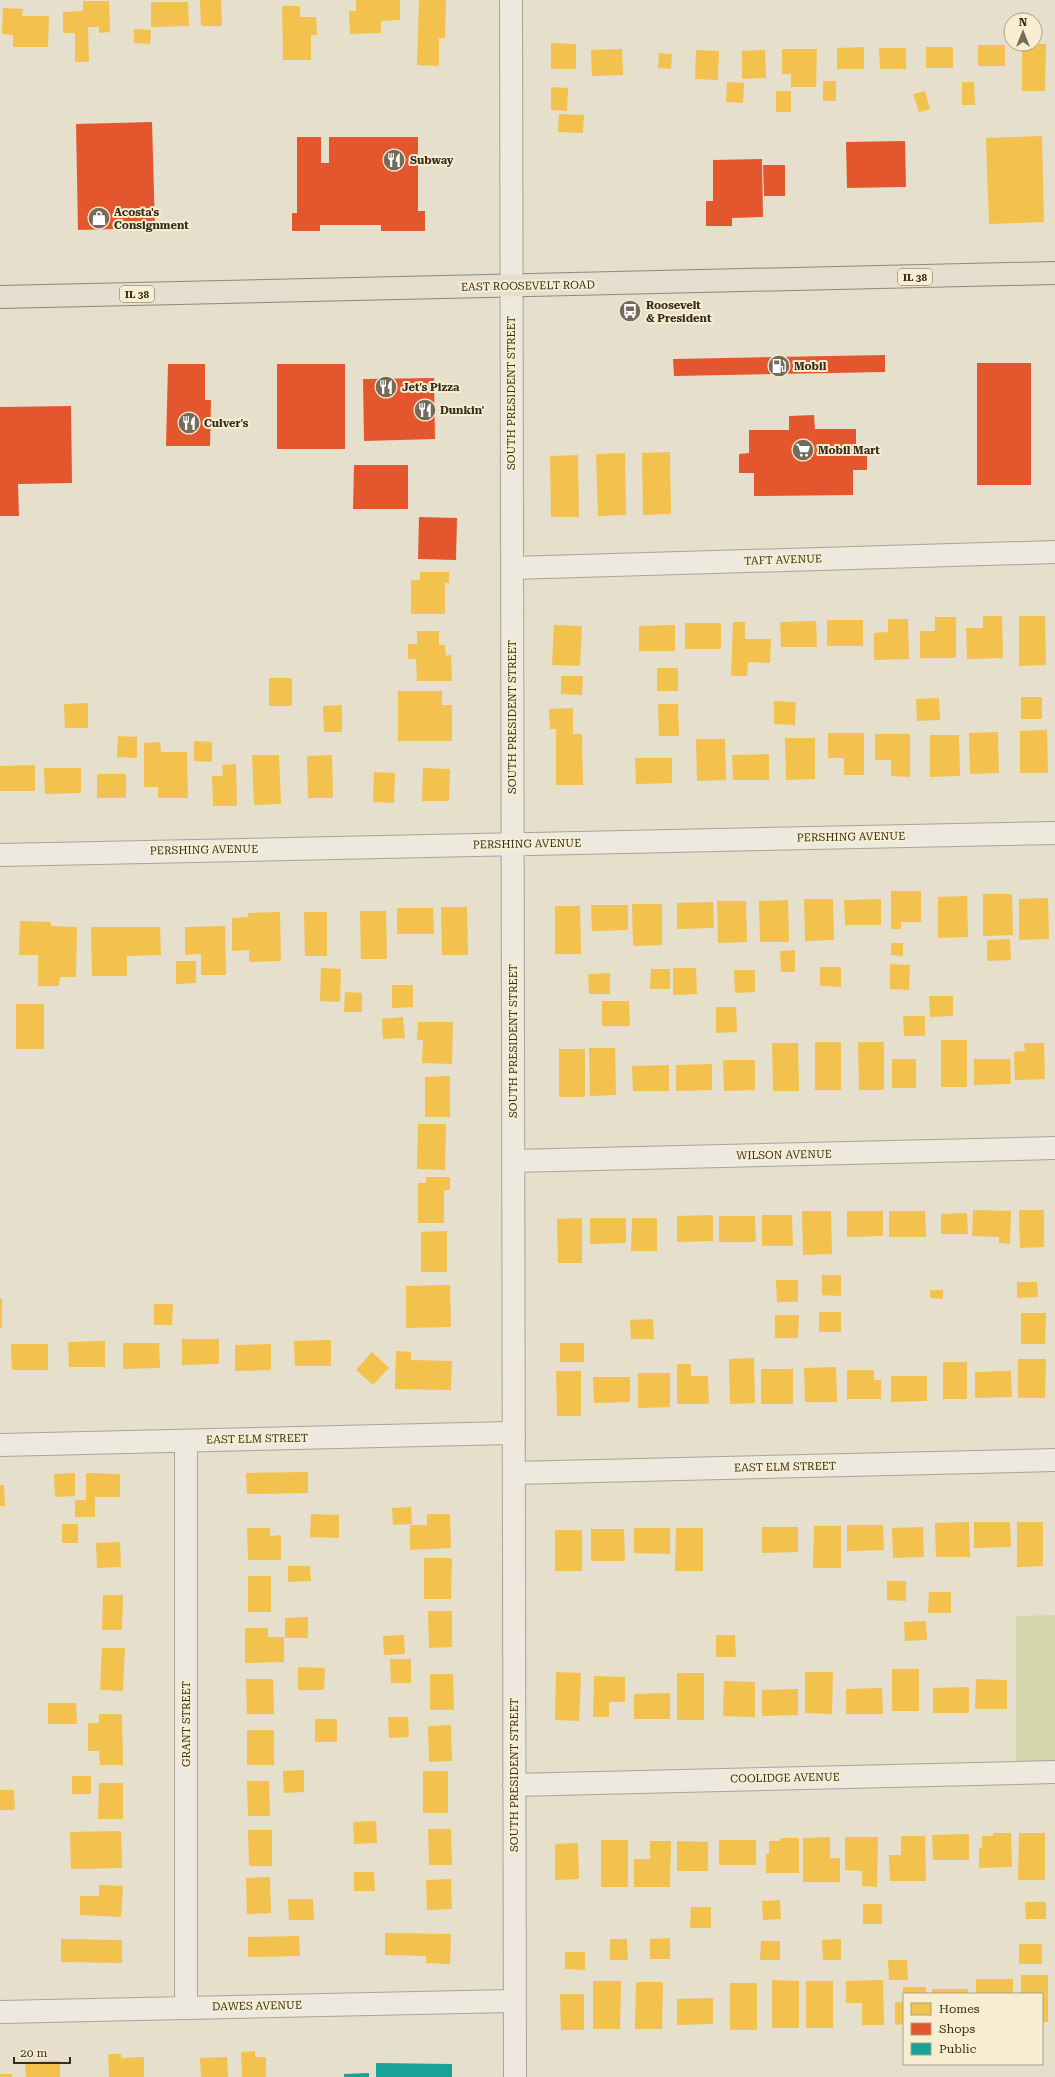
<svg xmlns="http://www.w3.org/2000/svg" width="1055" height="2077" viewBox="0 0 1055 2077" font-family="'Roboto Serif',serif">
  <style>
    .green { fill: #d4d6ae }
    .homes { fill: #f2c14e }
    .shops { fill: #e4572e }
    .public { fill: #17a398 }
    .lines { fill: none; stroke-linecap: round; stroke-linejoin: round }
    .minor-casing { stroke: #aba395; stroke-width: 24 }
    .major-casing { stroke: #90897c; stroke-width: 24 }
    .minor { stroke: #ede9de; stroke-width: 22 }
    .major { stroke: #e4dfcf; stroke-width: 22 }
    .labels { text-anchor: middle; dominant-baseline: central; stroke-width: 4; stroke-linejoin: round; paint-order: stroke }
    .shield { fill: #f7eed1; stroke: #726653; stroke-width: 1 }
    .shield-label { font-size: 10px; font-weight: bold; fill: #392c1d }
    .poi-label { font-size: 11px; font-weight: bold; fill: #392c1d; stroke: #f7eed1; text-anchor: start }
    .street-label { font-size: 11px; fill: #392c1d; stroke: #f7eed1 }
  </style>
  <rect width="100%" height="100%" fill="#e6dfcc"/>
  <path class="green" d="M1055 1615V1761H1016V1616Z"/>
  <path class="homes" d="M200 0H221L222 26H201Z
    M356 0H400V20L381 21V33L350 34 349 11H356Z
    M419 0H446L445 38H439V66L417 65Z
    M83 1H109L110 32 99 33V27H88L89 62H75V33H63V12L83 11Z
    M151 2H188L189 26 151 27Z
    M282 6H300V17H316L317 35H311V60H283Z
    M3 8 23 9 22 16H49L48 47H13V35L2 34Z
    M134 29 151 30 150 44 134 43Z
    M551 43 576 44V69H551Z
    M1022 44H1046L1045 91H1022Z
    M978 45H1005V66H978Z
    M864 47V69H837V48Z
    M926 47H953V68H926Z
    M879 48H906V69H880Z
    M622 49 623 75 592 76 591 50Z
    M782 49H817L816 87H791V74H782Z
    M696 50 719 51 718 80 695 79Z
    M765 50 766 78 742 79V51Z
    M659 53 672 54 671 69 658 68Z
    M823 81H836V101H823Z
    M727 82 744 83 743 103 726 102Z
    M962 82H974L975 105H962Z
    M551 87 568 88 567 111 551 110Z
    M776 91H791V112H776Z
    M925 91 930 109 919 112 913 94Z
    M559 114 584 115 583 133 558 132Z
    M1042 136 1044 222 989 224 986 138Z
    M670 452 671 514 643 515 642 453Z
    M625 453 626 515 598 516 596 454Z
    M578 455 579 517H551L550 456Z
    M420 572H449V583H445V614H411V580H420Z
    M983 616H1002L1003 658 967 659 966 628H983Z
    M1019 616H1045L1046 665 1019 666Z
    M935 617H956V658H920V631H935Z
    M888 619H908L909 659 874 660V633L888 632Z
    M827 620H863V646H827Z
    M816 621 817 647H781L780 622Z
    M733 622H745V639H771L770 663 748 662 747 676H731Z
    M685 623H721V649H685Z
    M554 625 582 626 580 666 552 665Z
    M675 625V651H639V626Z
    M417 631H439V645H445L446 656 451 655 452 681H417L416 659H408V644H417Z
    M657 668H678V691H657Z
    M561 676H583L582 695 561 694Z
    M269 678H292V706H269Z
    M398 691H442V705H452V741H398Z
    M1021 697H1042V719H1021Z
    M939 698 940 720 917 721 916 699Z
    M774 701 796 702 795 725 774 724Z
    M88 703V728H65L64 704Z
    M658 704H678L679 736H659Z
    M342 705V732H324L323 706Z
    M573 708V734H582L583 785H556V729H550L549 709Z
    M1047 730 1048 773H1020V731Z
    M998 732 999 773 970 774 969 733Z
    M828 733H864V775H844V758H828Z
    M875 734H910V777L891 776V760H875Z
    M930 735H959L960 776 930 777Z
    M118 736 137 737V758L117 757Z
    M785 738H815V779L786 780Z
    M696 739H725L726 780 697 781Z
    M194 741 212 742V762L194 761Z
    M160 742 161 752H187L188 798H158V787H144V743Z
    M769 754V780H733L732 755Z
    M252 755H279L281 804 254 805Z
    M332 755 333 798H308L307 756Z
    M635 758H672V783L636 784Z
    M236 764 237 806H213L212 776H223L222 765Z
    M35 765V791H0V766Z
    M44 768H81V793L45 794Z
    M423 768 450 769 449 801H422Z
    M374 772 395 773 394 803 373 802Z
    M97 774H126V798H97Z
    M891 891H921V922H901V929H891Z
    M983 894H1012L1013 935 983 936Z
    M967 896 968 937 938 938V897Z
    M1048 898 1049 939 1019 940V899Z
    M804 899H833L834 940 805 941Z
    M881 899V925H845L844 900Z
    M788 900 789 942H760L759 901Z
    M717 901H746L747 942 718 943Z
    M713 902 714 928 677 929V903Z
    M632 904H662V945L633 946Z
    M591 905H628V930L592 931Z
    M555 906H580L581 954H555Z
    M441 907H467L468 955H442Z
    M397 908H433L434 934H397Z
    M360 911H386L387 959H361Z
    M280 912 281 961 249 962V950L232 951V918L248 917V913Z
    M304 912H327V956H305Z
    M20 921 51 922V926L77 927 76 977H60L59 986H38V955H19Z
    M225 926 226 975H201V954L185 955V927Z
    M91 927H160L161 955 127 956V976H92Z
    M1010 939 1011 960 987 961V940Z
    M891 943H903V956L891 955Z
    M795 950V972H781L780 951Z
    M176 961H196V983L176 984Z
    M890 964 910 965 909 990 890 989Z
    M820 967H841V987L820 986Z
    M321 968 341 969 340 1002 320 1001Z
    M673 968H696L697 994 673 995Z
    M651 969H670V989H650Z
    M734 970H755V992L735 993Z
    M610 973V994H589L588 974Z
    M392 985H413V1007L392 1008Z
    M345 992 362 993V1012H344Z
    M929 996H953V1016L930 1017Z
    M602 1001H629L630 1026H602Z
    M16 1004H44V1049H16Z
    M716 1007H736L737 1032 716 1033Z
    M903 1016H925V1036H904Z
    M403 1017 405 1038 383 1039 382 1019Z
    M418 1022H453L452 1064 422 1063 423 1040H417Z
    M941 1040H967V1087H941Z
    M815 1042H841V1090H815Z
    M858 1042H884V1090H859Z
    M772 1043H798L799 1091H773Z
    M1024 1043H1044L1045 1079 1015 1080 1014 1052 1025 1051Z
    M589 1048H615L616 1095 590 1096Z
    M559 1049H585V1097H559Z
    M892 1059H916V1088H892Z
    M974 1059H1010L1011 1084 974 1085Z
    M723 1060H755V1090L724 1091Z
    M712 1064V1090L676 1091V1065Z
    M669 1065V1091H633L632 1066Z
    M450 1076V1117H425V1077Z
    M418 1124H446L445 1170 417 1169Z
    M426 1177H450V1190H444V1223H418V1183H426Z
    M973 1210 1011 1211 1010 1244 999 1243V1237L972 1236Z
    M1019 1210H1044V1247L1020 1248Z
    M802 1211H831L832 1254 803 1255Z
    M847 1211H883V1236L847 1237Z
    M889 1211H925L926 1237H889Z
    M967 1213 968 1234H941V1214Z
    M713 1215V1241L677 1242V1216Z
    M762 1215H792L793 1246H762Z
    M719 1216H755L756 1242H719Z
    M582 1218V1263H558L557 1219Z
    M590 1218H626V1243L590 1244Z
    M632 1218H657V1251H631Z
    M447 1231V1272H421V1232Z
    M822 1275H841V1296L822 1295Z
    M776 1280H798V1302H777Z
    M1017 1282H1037L1038 1297 1017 1298Z
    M450 1285 451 1327 406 1328V1286Z
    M930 1290H943V1299L930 1298Z
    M0 1299H2V1328H0Z
    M154 1304H173L172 1325H154Z
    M819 1312H841V1332H819Z
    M1021 1313H1046L1045 1344H1021Z
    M775 1315H799L798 1338H775Z
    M653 1319 654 1339H631L630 1320Z
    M182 1339H219V1364L182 1365Z
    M331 1340V1366H295L294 1341Z
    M105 1341V1367H69L68 1342Z
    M123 1343H159L160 1368 123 1369Z
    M560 1343H584V1362H560Z
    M11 1344H48V1370H12Z
    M271 1344V1370L235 1371V1345Z
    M396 1351 411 1352V1360L452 1361 451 1390 395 1389Z
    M372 1352 389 1368 373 1385 356 1370Z
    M754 1358 755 1403 730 1404 729 1359Z
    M1018 1359H1046L1045 1398H1018Z
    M943 1362H967V1399H943Z
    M677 1364H691V1376H708L709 1404H677Z
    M836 1367 837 1402H805L804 1368Z
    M761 1369H793V1404H761Z
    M847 1370H874V1380H881V1399H847Z
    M556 1371H581V1416H557Z
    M1011 1371 1012 1397 975 1398V1372Z
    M638 1373H670V1407L638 1408Z
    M891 1376H927V1401L891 1402Z
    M593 1377H630V1402L594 1403Z
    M308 1472V1493L247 1494 246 1473Z
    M75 1473V1496L55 1497 54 1474Z
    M86 1473 120 1474V1497H95V1517H75V1500H86Z
    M0 1485H4L5 1506H0Z
    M411 1507 412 1524 393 1525 392 1508Z
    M311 1514 339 1515V1538L310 1537Z
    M427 1514H450L451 1548 410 1550V1525H427Z
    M969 1522 970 1557H936L935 1523Z
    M974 1522H1010L1011 1547 974 1548Z
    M1017 1522H1043V1566L1017 1567Z
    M62 1524H78V1543H62Z
    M847 1525H883L884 1550 847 1551Z
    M814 1526H841V1568H813Z
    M762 1527H798V1552L762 1553Z
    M923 1527 924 1557 893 1558 892 1528Z
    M247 1528H270V1536L281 1535V1560H248Z
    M634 1528H670V1554L634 1553Z
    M676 1528H703V1571H675Z
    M591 1529H624L625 1561H591Z
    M555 1530H582V1571H555Z
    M120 1542 121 1567 97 1568 96 1543Z
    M424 1558H452L451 1599H424Z
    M288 1566H310L311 1581 288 1582Z
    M248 1576H271V1612H248Z
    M887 1581H906V1601L887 1600Z
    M929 1592H951V1613H928Z
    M103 1595H123L122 1630H102Z
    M428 1611H452V1647L429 1648Z
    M308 1617V1638H285V1618Z
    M926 1621 927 1640 905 1641 904 1622Z
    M245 1628H268V1637H284V1662L245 1663Z
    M404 1635 405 1654 384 1655 383 1636Z
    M716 1635H735L736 1657H716Z
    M102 1648H125L123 1691 100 1690Z
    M390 1659H411V1683H391Z
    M298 1667 325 1668 324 1690H298Z
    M892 1669H919V1711H892Z
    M556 1672 581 1673 579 1721 555 1720Z
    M805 1672H833L832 1714 805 1713Z
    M677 1673H704V1720H677Z
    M430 1674H453L454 1710H430Z
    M594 1676 625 1677V1702H609V1717H593Z
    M246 1679H273L274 1714H247Z
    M976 1679 1007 1680V1709H975Z
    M724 1681 755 1682V1717L723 1716Z
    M969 1687V1713H933V1688Z
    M882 1688 883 1714H846V1689Z
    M798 1689V1715L762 1716V1690Z
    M670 1693V1719H634V1694Z
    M48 1703H76L77 1724H48Z
    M99 1714H122L123 1765H100L99 1751H88V1723H99Z
    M388 1717H408L409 1737 389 1738Z
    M315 1719H337V1742H315Z
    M451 1725 452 1761 429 1762 428 1726Z
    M247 1730H274V1765H247Z
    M304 1770V1792L284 1793 283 1771Z
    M423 1771H448V1813H423Z
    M72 1776H91V1794H72Z
    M247 1781H269L270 1816H248Z
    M99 1783H123V1819H98Z
    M0 1790H14L15 1810H0Z
    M376 1821 377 1843 354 1844 353 1822Z
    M428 1829H451L452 1865H429Z
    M248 1830H272V1866H249Z
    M121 1831 122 1868 71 1869 70 1832Z
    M993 1833H1011L1012 1867 979 1868V1848H982V1836H993Z
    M1019 1833H1045V1880H1018Z
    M969 1834V1860H933L932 1835Z
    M901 1836H925L926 1881H890L889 1855H901Z
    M830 1837V1858H840V1882H803V1838Z
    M845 1837H878L877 1887 862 1886V1871L845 1870Z
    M780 1838H799V1873H766V1854H769V1841H780Z
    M601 1840H628V1887H601Z
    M719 1840H756V1865H719Z
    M650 1841H671L670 1887H634V1859H650Z
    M677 1841 708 1842V1871H677Z
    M578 1843 579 1879 555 1880V1844Z
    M354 1872H374L375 1891H354Z
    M270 1877 271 1913 247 1914 246 1878Z
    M451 1879 452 1909 427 1910 426 1880Z
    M99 1885 123 1886 121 1917 80 1915V1896H99Z
    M288 1899H313L314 1920H289Z
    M780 1900 781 1919 763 1920 762 1901Z
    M1025 1902H1046V1919H1026Z
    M863 1904H882V1924H863Z
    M691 1907H711V1928H690Z
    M385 1933 451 1934 450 1964 426 1963V1956L385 1955Z
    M299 1936 300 1956 248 1957V1937Z
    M670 1938V1959H650V1939Z
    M61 1939 122 1940V1963L61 1962Z
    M610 1939H627L628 1960H610Z
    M841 1939V1960H823L822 1940Z
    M761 1941H780V1960H760Z
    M1019 1944H1042V1964H1019Z
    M565 1952H585V1970L565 1969Z
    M888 1960H907L908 1980H889Z
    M1021 1975H1048V2022H1042V1994H1021Z
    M976 1979H1013V1994H976Z
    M772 1980 799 1981V2028H772Z
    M883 1980 884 2025H862V2003H846V1981Z
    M593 1981H621L620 2029H593Z
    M806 1981H833V2028H806Z
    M636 1982H663L662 2029H635Z
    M730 1983H757V2030H730Z
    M903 1987H926V1994H903Z
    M932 1989H968V1994H932Z
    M560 1994H584V2030H561Z
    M713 1998V2024L677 2025V1999Z
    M895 2002H904V2024L895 2025Z
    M255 2051V2057H266V2077H242L241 2052Z
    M108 2054H121V2058L144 2057V2077H109Z
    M227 2057 228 2077H201L200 2058Z
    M60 2061V2077H26L25 2062Z
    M0 2074H12V2077H0Z"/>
  <path class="shops" d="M152 122 155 228 78 230 76 124Z
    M297 137H321V163H329V137H418V211H425V231H381V225H320V231H292V213H297Z
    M905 141 906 187 847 188 846 142Z
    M762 159 763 217 732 218V226H706V201H713V160Z
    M763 165H785V196H764Z
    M885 355V372L674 376 673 359Z
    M977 363H1031V485H977Z
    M168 364H205V400H211L210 446H166Z
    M277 364H345V449H277Z
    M434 378 435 439 364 441 363 379Z
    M71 406 72 483 18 484 19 516H0V407Z
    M814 415 815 429H856V451L867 450V470H853V495L754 496V473H739V454L749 453V430H789V416Z
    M354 465H408V509H353Z
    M419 517 457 518 456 560 418 559Z"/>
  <path class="public" d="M376 2063 452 2064V2077H376Z
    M369 2073V2077H344V2074Z"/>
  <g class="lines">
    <g class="minor-casing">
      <path id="minor" d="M511 0 515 2077
        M512 568 1055 552
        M0 855 1055 833
        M513 1161 1055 1148
        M186 1441V2008
        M0 1445 514 1433
        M514 1473 1055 1460
        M514 1785 1055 1772
        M0 2012 515 2001"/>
    </g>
    <g class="major-casing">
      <path id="major" d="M0 297 1055 273"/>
    </g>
    <use href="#minor" class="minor"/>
    <use href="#major" class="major"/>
  </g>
  <defs>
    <g id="restaurant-disc" transform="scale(1.15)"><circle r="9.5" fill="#766b5a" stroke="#f7eed1"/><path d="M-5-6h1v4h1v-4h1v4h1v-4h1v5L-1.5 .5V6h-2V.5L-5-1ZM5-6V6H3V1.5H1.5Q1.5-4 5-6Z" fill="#fff"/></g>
    <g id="shop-disc" transform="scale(1.15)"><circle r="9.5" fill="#766b5a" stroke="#f7eed1"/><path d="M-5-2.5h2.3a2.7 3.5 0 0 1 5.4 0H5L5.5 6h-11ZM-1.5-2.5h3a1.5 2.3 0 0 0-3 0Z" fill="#fff"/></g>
    <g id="bus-disc" transform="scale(1.15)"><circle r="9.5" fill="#766b5a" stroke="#f7eed1"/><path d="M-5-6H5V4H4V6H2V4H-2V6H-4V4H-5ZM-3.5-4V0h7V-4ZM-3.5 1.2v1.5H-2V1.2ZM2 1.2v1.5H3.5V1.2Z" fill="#fff"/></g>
    <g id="fuel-disc" transform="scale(1.15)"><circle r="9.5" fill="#766b5a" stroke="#f7eed1"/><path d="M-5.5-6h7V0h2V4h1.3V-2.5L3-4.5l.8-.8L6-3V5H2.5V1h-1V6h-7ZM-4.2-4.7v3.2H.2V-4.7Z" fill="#fff"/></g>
    <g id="supermarket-disc" transform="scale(1.15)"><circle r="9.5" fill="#766b5a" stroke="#f7eed1"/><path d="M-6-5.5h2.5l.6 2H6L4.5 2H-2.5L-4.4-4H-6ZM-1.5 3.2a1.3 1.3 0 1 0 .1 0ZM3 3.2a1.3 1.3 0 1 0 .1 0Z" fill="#fff"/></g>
  </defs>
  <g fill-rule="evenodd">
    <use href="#restaurant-disc" x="394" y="160"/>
    <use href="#shop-disc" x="99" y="218"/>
    <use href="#bus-disc" x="630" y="311"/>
    <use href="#fuel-disc" x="779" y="366"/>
    <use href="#restaurant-disc" x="386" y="387"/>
    <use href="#restaurant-disc" x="425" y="410"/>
    <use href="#restaurant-disc" x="189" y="423"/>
    <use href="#supermarket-disc" x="803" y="450"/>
  </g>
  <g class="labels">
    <g class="shield">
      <rect x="898" y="269" width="34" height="16" rx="3"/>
      <rect x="120" y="286" width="34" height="16" rx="3"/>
    </g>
    <g class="shield-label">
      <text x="915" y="277">IL 38</text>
      <text x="137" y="294">IL 38</text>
    </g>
    <g class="poi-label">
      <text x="410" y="160">Subway</text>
      <text x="114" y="212">Acosta's<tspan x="114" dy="13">Consignment</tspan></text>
      <text x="646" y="305">Roosevelt<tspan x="646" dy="13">&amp; President</tspan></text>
      <text x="794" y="366">Mobil</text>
      <text x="402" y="387">Jet's Pizza</text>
      <text x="440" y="410">Dunkin'</text>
      <text x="204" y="423">Culver's</text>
      <text x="818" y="450">Mobil Mart</text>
    </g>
    <g class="street-label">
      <text transform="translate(528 286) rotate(-1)">EAST ROOSEVELT ROAD</text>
      <text transform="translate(511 393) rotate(-90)">SOUTH PRESIDENT STREET</text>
      <text transform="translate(783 560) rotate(-2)">TAFT AVENUE</text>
      <text transform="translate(512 717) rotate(-90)">SOUTH PRESIDENT STREET</text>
      <text transform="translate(851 837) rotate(-1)">PERSHING AVENUE</text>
      <text transform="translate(527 844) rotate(-1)">PERSHING AVENUE</text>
      <text transform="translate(204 850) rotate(-1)">PERSHING AVENUE</text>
      <text transform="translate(513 1041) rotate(-90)">SOUTH PRESIDENT STREET</text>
      <text transform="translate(784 1155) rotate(-1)">WILSON AVENUE</text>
      <text transform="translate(257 1439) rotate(-1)">EAST ELM STREET</text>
      <text transform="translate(785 1467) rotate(-1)">EAST ELM STREET</text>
      <text transform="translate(186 1724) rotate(-90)">GRANT STREET</text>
      <text transform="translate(514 1775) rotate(-90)">SOUTH PRESIDENT STREET</text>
      <text transform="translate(785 1778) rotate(-1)">COOLIDGE AVENUE</text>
      <text transform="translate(257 2006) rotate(-1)">DAWES AVENUE</text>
    </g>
  </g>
  <rect x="903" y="1993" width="140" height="72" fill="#f7eed1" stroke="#aba089"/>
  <rect x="911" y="2003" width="20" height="12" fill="#f2c14e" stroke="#aba089"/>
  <text x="939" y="2013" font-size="12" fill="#392c1d">Homes</text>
  <rect x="911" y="2023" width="20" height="12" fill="#e4572e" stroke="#aba089"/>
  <text x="939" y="2033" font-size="12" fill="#392c1d">Shops</text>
  <rect x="911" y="2043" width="20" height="12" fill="#17a398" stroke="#aba089"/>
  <text x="939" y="2053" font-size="12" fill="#392c1d">Public</text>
  <g transform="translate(1023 32)"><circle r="19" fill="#f7eed1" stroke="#aba089"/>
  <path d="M0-3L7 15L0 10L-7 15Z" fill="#766b5a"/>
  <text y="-6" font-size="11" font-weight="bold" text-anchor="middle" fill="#392c1d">N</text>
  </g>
  <path d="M14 2057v6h56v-6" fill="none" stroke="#392c1d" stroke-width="2"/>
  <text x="20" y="2057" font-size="12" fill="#392c1d" stroke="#f7eed1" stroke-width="3" paint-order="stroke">20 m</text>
</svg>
